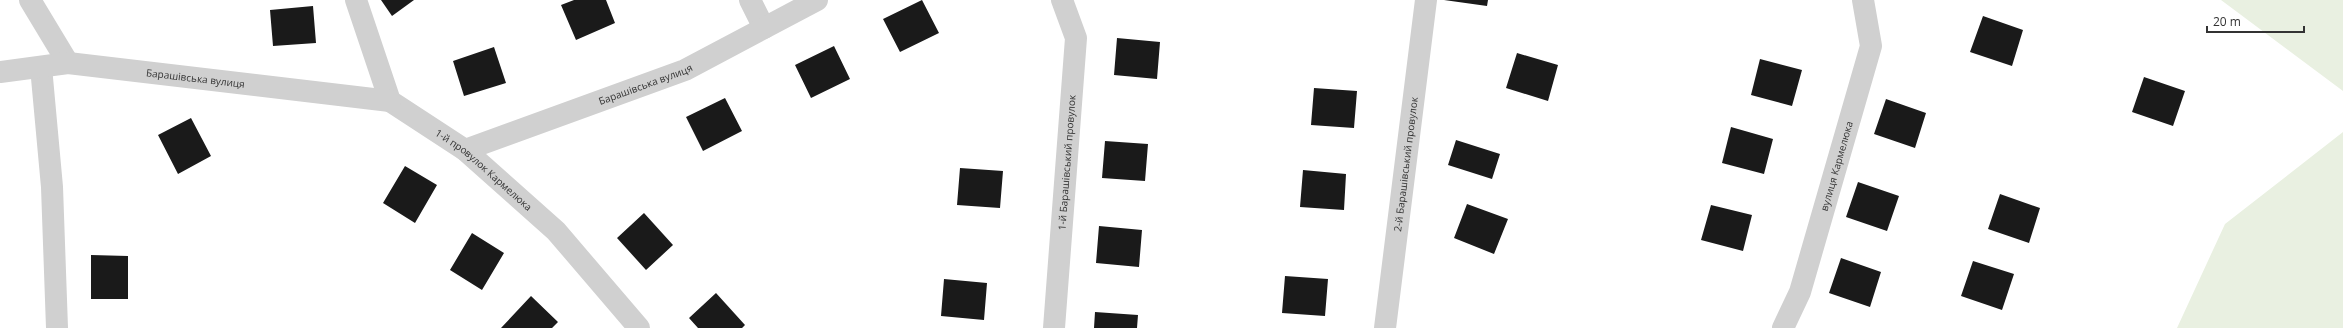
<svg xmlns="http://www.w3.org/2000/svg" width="2343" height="328" viewBox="0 0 2343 328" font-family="'Open Sans',sans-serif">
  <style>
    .green { fill: #e9f0e1 }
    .building { fill: #1a1a1a }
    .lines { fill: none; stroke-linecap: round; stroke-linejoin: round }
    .minor { stroke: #d0d0d0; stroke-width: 22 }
    .labels { text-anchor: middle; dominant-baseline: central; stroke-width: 4; stroke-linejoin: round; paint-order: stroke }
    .street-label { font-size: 10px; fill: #333; stroke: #fff }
  </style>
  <rect width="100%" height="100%" fill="#fff"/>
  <path class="green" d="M2221 0H2343V91Z
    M2343 132V328H2177L2225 224Z"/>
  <path class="building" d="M381 0H414L392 16Z
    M574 0H606L615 23 576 40 561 5Z
    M922 0 939 33 900 52 883 19Z
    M1444 0H1488L1487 6Z
    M313 6 316 43 273 46 270 10Z
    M1983 16 2023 30 2012 66 1970 52Z
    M1117 38 1160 42 1157 79 1114 75Z
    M834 46 850 79 811 98 795 65Z
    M494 47 506 83 464 96 453 61Z
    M1517 53 1558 65 1548 101 1506 88Z
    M1760 59 1802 70 1792 106 1751 95Z
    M2144 77 2185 91 2173 126 2132 112Z
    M1314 88 1357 91 1354 128 1311 125Z
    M725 98 742 131 703 151 686 117Z
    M1886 99 1926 113 1915 148 1874 134Z
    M191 118 211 156 178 174 158 135Z
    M1731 127 1773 139 1764 174 1722 163Z
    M1456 140 1500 154 1492 179 1448 165Z
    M1105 141 1148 144 1145 181 1102 178Z
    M405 166 437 185 415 223 383 203Z
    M960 168 1003 171 1000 208 957 205Z
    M1303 170 1346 174 1344 210 1300 207Z
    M1858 182 1899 196 1887 231 1846 217Z
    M2000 194 2040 208 2029 243 1988 229Z
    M1467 204 1508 219 1494 254 1454 238Z
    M1711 205 1752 215 1743 251 1701 240Z
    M644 213 673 245 646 270 617 238Z
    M1099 226 1142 230 1139 267 1096 263Z
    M472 233 504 253 482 290 450 270Z
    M91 255 128 256V299H91Z
    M1841 258 1881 272 1870 307 1829 293Z
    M1973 261 2014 274 2002 310 1961 296Z
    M1285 276 1328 279 1325 316 1282 313Z
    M944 279 987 283 984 320 941 316Z
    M716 293 745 325 742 328H698L689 318Z
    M531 296 558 322 552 328H501Z
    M1095 312 1138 315 1137 328H1094Z"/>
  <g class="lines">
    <g class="minor">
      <path d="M30 0 68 63"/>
      <path id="s1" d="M356 0 390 101 465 150 556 231 639 328"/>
      <path d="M750 0 764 28"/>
      <path d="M41 67 52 187 57 328"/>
      <path id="s2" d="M0 72 68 63 390 101"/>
      <path id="s3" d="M465 150 685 70 817 0"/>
      <path id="s4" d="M1054 328 1076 38 1062 0"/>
      <path id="s5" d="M1385 328 1426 0"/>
      <path id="s6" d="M1783 328 1800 292 1871 46 1863 0"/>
    </g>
  </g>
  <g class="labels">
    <g class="street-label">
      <text stroke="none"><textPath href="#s2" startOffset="197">Барашівська вулиця</textPath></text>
      <text stroke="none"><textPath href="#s3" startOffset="192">Барашівська вулиця</textPath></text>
      <text stroke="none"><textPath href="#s4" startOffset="166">1-й Барашівський провулок</textPath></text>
      <text stroke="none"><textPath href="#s5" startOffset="165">2-й Барашівський провулок</textPath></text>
      <text stroke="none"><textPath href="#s6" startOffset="171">вулиця Кармелюка</textPath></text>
      <text stroke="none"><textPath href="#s1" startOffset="223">1-й провулок Кармелюка</textPath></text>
    </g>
  </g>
  <path d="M2207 26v6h97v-6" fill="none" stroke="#333333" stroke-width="2"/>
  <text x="2213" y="26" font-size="12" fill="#333333" stroke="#ffffff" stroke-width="3" paint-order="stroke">20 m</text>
</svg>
